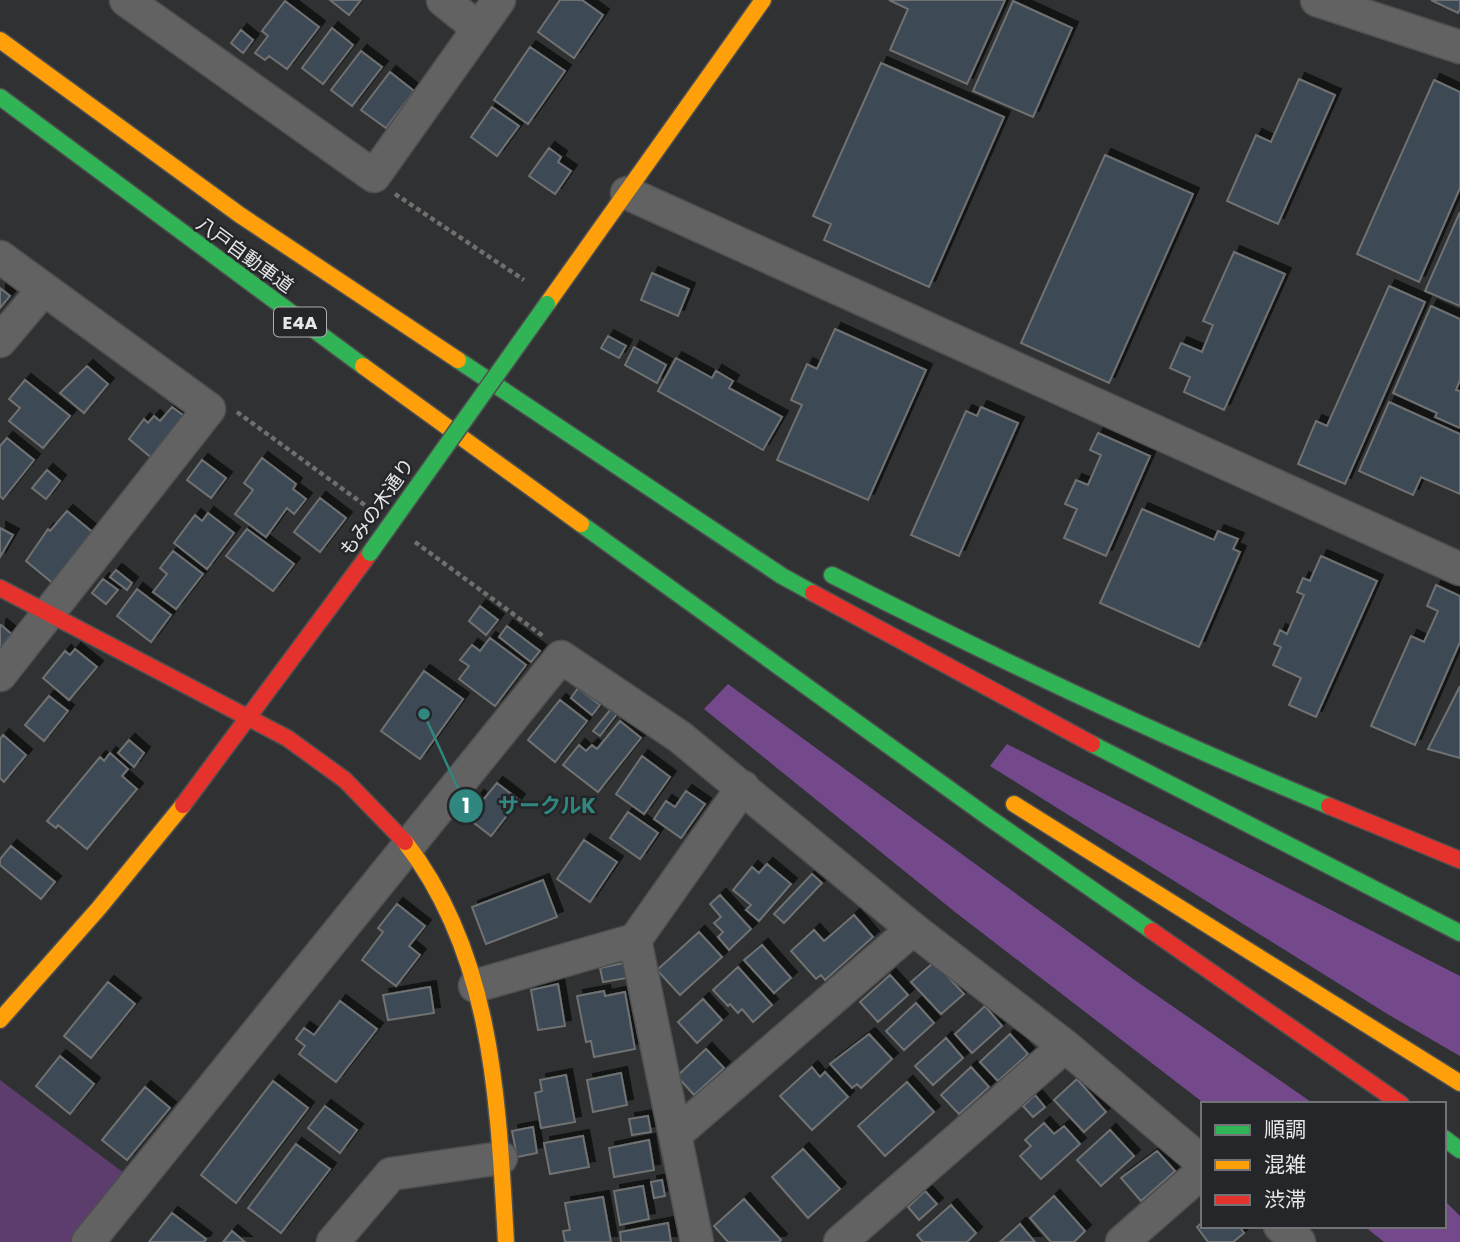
<svg xmlns="http://www.w3.org/2000/svg" width="1460" height="1242" viewBox="0 0 1460 1242" font-family="Poppins,'Noto Sans JP',sans-serif">
  <style>
    .green { fill: #5c3d6d }
    .forest { fill: #73498b }
    .building { fill: #3d4a54; stroke: #707172; stroke-width: 2; filter: url(#shadow) }
    .lines { fill: none; stroke-linecap: round; stroke-linejoin: round }
    .street-casing { stroke: #4e4f50; stroke-width: 35 }
    .fast-casing { stroke: #4e4f50; stroke-width: 19 }
    .slow-casing { stroke: #4e4f50; stroke-width: 19 }
    .jam-casing { stroke: #4e4f50; stroke-width: 19 }
    .path { stroke: #6f6f70; stroke-width: 4.5; stroke-dasharray: 5 3.5; stroke-linecap: butt }
    .street { stroke: #626263; stroke-width: 32 }
    .fast { stroke: #30b455; stroke-width: 16 }
    .slow { stroke: #ff9f0a; stroke-width: 16 }
    .jam { stroke: #e5322d; stroke-width: 16 }
    .fast-bridge-casing { stroke: #4e4f50; stroke-width: 19; stroke-linecap: butt }
    .fast-bridge { stroke: #30b455; stroke-width: 16 }
    .labels { text-anchor: middle; dominant-baseline: central; stroke-width: 5; stroke-linejoin: round; paint-order: stroke }
    .shield { fill: #252629; stroke: #acadaf; stroke-width: 2 }
    .shield-label { font-size: 18px; font-weight: bold; fill: #e6e7e9 }
    .street-label { font-size: 19px; fill: #e6e7e9; stroke: #252629 }
    .leader { fill: none; stroke: #2f8780; stroke-width: 2.5 }
    .callout-dot { fill: #2f8780; stroke: #252629; stroke-width: 2.5 }
    .mark-label { font-size: 21px; text-anchor: middle; font-weight: bold; fill: #fff }
    .callout-label { font-size: 21px; text-anchor: middle; font-weight: bold; fill: #2f8780; stroke: #252629; stroke-width: 5; stroke-linejoin: round; paint-order: stroke }
  </style>
  <defs>
    <filter id="shadow"><feDropShadow dx="6" dy="-6" stdDeviation="0" flood-color="#0009"/></filter>
  </defs>
  <rect width="100%" height="100%" fill="#303132"/>
  <path class="green" d="M0 1080 124 1173 70 1242H0Z"/>
  <path class="forest" d="M728 684 1136 981 1314 1104H1205L955 912 704 709Z
    M1007 744 1460 976V1056L1389 1015 990 766Z
    M1444 1200 1460 1216V1242H1384L1364 1226H1444Z"/>
  <path class="building" d="M330 0H361L349 15Z
    M560 0H582L603 15 574 58 538 32Z
    M889 0H1005L967 84 890 50 908 9Z
    M1431 0H1460V9L1458 13Z
    M285 1 319 27 287 69 269 56 265 60 255 53 268 36 262 31Z
    M1013 1 1072 28 1033 117 973 91Z
    M332 28 353 45 323 84 302 68Z
    M241 30 253 40 243 53 231 43Z
    M530 47 565 71 528 124 494 100Z
    M361 51 382 67 352 106 331 90Z
    M881 63 1004 117 929 287 824 240 831 224 813 216Z
    M390 72 414 91 386 128 361 110Z
    M1299 79 1335 95 1278 224 1227 201 1256 135 1271 142Z
    M1434 80 1460 92V188L1419 282 1357 254Z
    M492 107 519 126 497 156 471 137Z
    M549 148 561 157 558 162 571 171 555 194 529 176Z
    M1105 155 1193 194 1109 383 1021 343Z
    M1460 212V306L1425 291Z
    M1234 252 1285 274 1224 410 1184 392 1190 377 1170 368 1181 343 1202 352 1213 325 1203 321Z
    M652 273 689 289 678 316 641 300Z
    M1389 286 1425 302 1345 484 1298 464 1316 421 1327 426Z
    M0 288 10 296 0 308Z
    M1431 306 1460 319V380L1456 390 1460 391V428L1435 417 1437 413 1393 393Z
    M835 329 926 370 868 500 777 460 802 405 791 400 807 364 817 369Z
    M608 336 626 346 619 358 601 348Z
    M634 347 666 365 657 383 625 365Z
    M676 358 712 378 716 371 733 381 729 388 782 417 763 450 658 391Z
    M87 366 108 384 84 413 60 393Z
    M25 380 70 416 43 448 9 421 20 408 9 399Z
    M1389 402 1460 434V494L1421 477 1413 495 1359 471Z
    M172 407 187 418 153 459 129 439 144 419 148 423 154 416 160 421Z
    M981 407 1018 423 959 556 911 535 966 411 977 416Z
    M1098 433 1150 456 1106 556 1064 538 1077 509 1065 504 1076 480 1088 485 1101 455 1090 450Z
    M7 438 34 460 3 499 0 496V446Z
    M262 458 296 484 293 489 306 499 294 514 287 508 266 537 235 514 253 490 244 483Z
    M202 460 226 478 211 498 187 480Z
    M47 470 60 481 46 499 32 488Z
    M320 498 346 518 320 552 294 532Z
    M1142 509 1214 540 1218 531 1238 539 1233 549 1240 552 1199 647 1100 603Z
    M67 511 96 535 55 585 26 561 48 529 50 531Z
    M208 513 234 533 207 569 174 543 195 515 202 521Z
    M0 528 13 535 0 557Z
    M247 529 294 564 273 591 226 556Z
    M173 551 203 574 176 609 153 592 167 574 160 568Z
    M1321 556 1377 581 1316 717 1289 705 1301 678 1273 665 1281 647 1274 644 1280 630 1287 634 1304 595 1297 592 1303 578 1310 581Z
    M116 570 132 583 127 590 110 577Z
    M103 579 118 590 106 604 92 593Z
    M1436 585 1460 596V642L1415 745 1371 726 1411 636 1424 642 1438 611 1427 606Z
    M137 589 171 615 151 642 117 616Z
    M480 606 498 620 486 635 469 621Z
    M1 625 14 636 0 652V626Z
    M507 626 540 651 531 662 499 637Z
    M490 638 526 665 495 706 459 679 469 666 460 660 472 645 480 651Z
    M75 649 97 667 69 700 43 678 65 651 70 655Z
    M424 671 463 699 420 759 381 731Z
    M1460 686V758L1428 749Z
    M578 688 600 705 592 715 571 698Z
    M49 696 68 711 44 741 25 725Z
    M560 700 587 721 555 762 528 740Z
    M611 709 617 714 600 736 593 731Z
    M620 721 641 738 598 792 563 765 579 745 586 751 592 745 597 749Z
    M3 735 26 755 4 782 0 778V739Z
    M129 740 144 753 134 767 118 753Z
    M110 753 128 769 122 776 137 789 87 849 58 825 56 828 47 821 100 757 104 761Z
    M642 756 670 777 644 814 616 794Z
    M497 783 519 800 491 836 469 819 473 814 468 809 478 796 483 800Z
    M686 791 705 804 681 838 654 819 666 801 675 807Z
    M628 812 658 833 640 859 610 838Z
    M584 840 617 862 590 902 557 879Z
    M11 846 55 882 41 899 0 865V859Z
    M767 864 791 884 759 921 746 910 751 905 733 890 752 867 759 873Z
    M812 874 822 883 784 923 774 914Z
    M543 880 557 917 486 944 472 907Z
    M720 895 751 929 729 950 718 937 723 932 714 923 721 917 710 904Z
    M397 904 425 926 409 946 420 955 396 986 362 960 383 932 378 928Z
    M854 915 873 937 825 980 821 975 816 979 791 951 814 930 824 941Z
    M699 932 722 957 680 995 657 970Z
    M762 945 791 978 774 993 744 960Z
    M934 962 964 994 941 1014 911 982Z
    M624 963 627 978 603 982 600 968Z
    M738 967 772 1005 753 1022 742 1009 738 1013 730 1004 728 1006 713 990Z
    M890 975 908 995 878 1022 860 1002Z
    M108 982 135 1004 91 1058 64 1036Z
    M558 984 565 1026 538 1030 531 990Z
    M430 987 434 1013 388 1020 383 995Z
    M604 991 605 996 625 992 635 1049 594 1057 591 1041 586 1042 577 996Z
    M703 999 722 1020 697 1043 678 1022Z
    M340 1001 377 1029 336 1082 299 1054 305 1046 296 1039 304 1028 314 1035Z
    M916 1003 934 1023 904 1050 886 1031Z
    M985 1006 1002 1026 972 1053 955 1034Z
    M869 1034 892 1059 861 1088 857 1084 852 1088 830 1064Z
    M1010 1034 1028 1054 998 1081 980 1062Z
    M946 1038 963 1058 933 1085 915 1066Z
    M706 1049 724 1068 694 1095 677 1076Z
    M60 1056 94 1084 70 1114 36 1086Z
    M812 1067 820 1077 825 1072 848 1097 812 1130 780 1096Z
    M971 1067 989 1087 959 1114 941 1095Z
    M621 1073 627 1105 593 1112 587 1080Z
    M566 1075 575 1122 541 1128 535 1093 542 1091 540 1080Z
    M1077 1079 1106 1112 1084 1132 1054 1100Z
    M273 1081 308 1108 236 1203 201 1175Z
    M907 1082 934 1112 885 1156 858 1126Z
    M145 1087 170 1108 127 1160 102 1140Z
    M1035 1095 1045 1107 1033 1117 1023 1106Z
    M325 1106 357 1130 340 1153 308 1128Z
    M648 1116 651 1132 632 1135 629 1119Z
    M1044 1123 1054 1134 1064 1126 1080 1144 1041 1179 1020 1156 1031 1146 1025 1140Z
    M533 1127 537 1153 517 1157 512 1131Z
    M1110 1130 1134 1156 1101 1186 1077 1160Z
    M583 1136 589 1167 550 1174 544 1143Z
    M649 1140 654 1170 614 1177 609 1148Z
    M296 1144 330 1169 281 1233 248 1208Z
    M803 1149 840 1189 808 1218 772 1177Z
    M1157 1151 1175 1171 1141 1201 1121 1178Z
    M662 1180 665 1196 654 1198 651 1182Z
    M643 1186 649 1219 620 1225 614 1191Z
    M925 1191 937 1204 919 1220 908 1207Z
    M1054 1196 1085 1231 1074 1242H1051L1030 1218Z
    M603 1197 611 1242H565L563 1231 570 1230 565 1203Z
    M744 1199 781 1240 779 1242H728L714 1226Z
    M951 1205 976 1233 967 1242H923L917 1235Z
    M172 1213 206 1239 204 1242H149Z
    M1203 1222V1226H1239L1244 1233 1233 1242H1208L1197 1227Z
    M668 1223 671 1242H621L620 1232Z
    M1020 1224 1035 1242H1000Z
    M232 1231 245 1242H223Z"/>
  <g class="lines">
    <g class="street-casing">
      <path id="street" d="M126 0 374 176 499 0
        M443 0 478 28
        M1317 0 1460 47
        M627 193 1460 569
        M0 257 209 409 0 675
        M0 341 43 290
        M635 940 697 1242
        M475 986 635 940 743 787
        M676 1134 913 929
        M1280 1226 1299 1242
        M88 1242 561 657 680 737 913 929 1065 1046 1203 1163
        M333 1242 391 1174 501 1158
        M840 1242 1065 1046
        M1122 1242 1203 1171"/>
    </g>
    <g class="fast-casing">
      <path id="fast" d="M0 97 363 366
        M458 360 782 576 813 593
        M581 524 988 817 1152 931
        M832 575C995 658 1160 736 1329 806
        M1092 744 1460 933
        M1444 1138 1460 1150"/>
    </g>
    <g class="slow-casing">
      <path id="slow" d="M0 40 240 215 458 360
        M547 304 763 0
        M363 366 581 524
        M1014 804 1460 1083
        M405 842C494 957 498 1103 506 1242
        M0 1020 99 908 183 805"/>
    </g>
    <g class="jam-casing">
      <path id="jam" d="M0 588 287 738 345 780 405 842
        M813 593 1092 744
        M183 805 370 553
        M1329 806 1460 860
        M1152 931 1401 1104"/>
    </g>
    <path class="path" d="M395 194 524 280
      M237 412 366 506
      M415 542 543 636"/>
    <use href="#street" class="street"/>
    <use href="#fast" class="fast"/>
    <use href="#slow" class="slow"/>
    <use href="#jam" class="jam"/>
    <g class="fast-bridge-casing">
      <path id="fast-bridge" d="M370 553 547 304"/>
    </g>
    <use href="#fast-bridge" class="fast-bridge"/>
  </g>
  <g class="labels">
    <rect class="shield" x="274" y="307.5" width="52" height="29" rx="5"/>
    <g class="shield-label">
      <text x="300" y="322">E4A</text>
    </g>
    <g class="street-label">
      <text transform="translate(245 255) rotate(36)">八戸自動車道</text>
      <text transform="translate(377 507) rotate(-55)">もみの木通り</text>
    </g>
  </g>
  <path class="leader" d="M424 714L466 806"/>
  <g class="callout-dot">
    <circle cx="424" cy="714" r="7"/>
    <circle cx="466" cy="806" r="18"/>
  </g>
  <g class="mark-label">
    <text x="466" y="813">1</text>
  </g>
  <g class="callout-label">
    <text x="547" y="813">サークルK</text>
  </g>
  <rect x="1201" y="1102" width="245" height="126" fill="#252629" stroke="#727376" stroke-width="2"/>
  <rect x="1215" y="1125" width="35" height="10" fill="#30b455" stroke="#727376" stroke-width="2"/>
  <text x="1264" y="1137" font-size="21" fill="#e6e7e9">順調</text>
  <rect x="1215" y="1160" width="35" height="10" fill="#ff9f0a" stroke="#727376" stroke-width="2"/>
  <text x="1264" y="1172" font-size="21" fill="#e6e7e9">混雑</text>
  <rect x="1215" y="1195" width="35" height="10" fill="#e5322d" stroke="#727376" stroke-width="2"/>
  <text x="1264" y="1207" font-size="21" fill="#e6e7e9">渋滞</text>
</svg>
